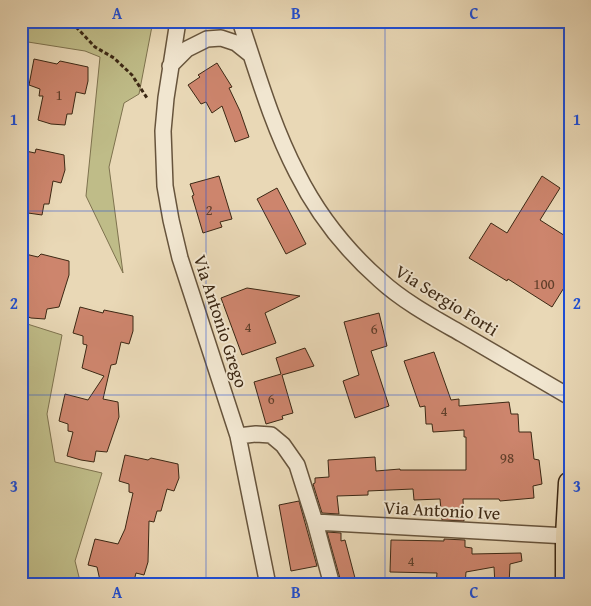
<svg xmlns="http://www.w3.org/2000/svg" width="591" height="606" viewBox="0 0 591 606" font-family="'Gentium Book Plus',serif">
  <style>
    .green { fill: #bfbc88; stroke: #7e724e }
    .building { fill: #cd856d; stroke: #3c2814 }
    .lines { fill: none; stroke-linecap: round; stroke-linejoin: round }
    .minor-casing { stroke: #67543c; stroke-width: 18 }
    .primary-casing { stroke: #3c2814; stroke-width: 25 }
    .path { stroke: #3c2814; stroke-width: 3; stroke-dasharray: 4 2.5; stroke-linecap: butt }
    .minor { stroke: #f1e6d0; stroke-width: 15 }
    .primary { stroke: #e9d8b6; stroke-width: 22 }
    .grid { fill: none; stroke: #1d4ed8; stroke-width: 1; stroke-opacity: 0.55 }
    .labels { text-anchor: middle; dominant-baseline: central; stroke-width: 4; stroke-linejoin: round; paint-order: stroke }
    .number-label { font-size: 15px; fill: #603f2a }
    .street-label { font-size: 18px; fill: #3c2814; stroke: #f1e6d0 }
    .neatline { fill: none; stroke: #1d4ed8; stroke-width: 2 }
    .grid-label { font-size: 16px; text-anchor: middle; font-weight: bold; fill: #1d4ed8 }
  </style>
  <rect width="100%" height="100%" fill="#e9d8b6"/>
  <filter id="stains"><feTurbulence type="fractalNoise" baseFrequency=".004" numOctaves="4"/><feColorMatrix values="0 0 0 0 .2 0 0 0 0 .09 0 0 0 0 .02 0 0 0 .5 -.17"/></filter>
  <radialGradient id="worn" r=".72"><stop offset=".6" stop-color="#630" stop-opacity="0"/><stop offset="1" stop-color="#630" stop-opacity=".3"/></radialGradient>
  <path class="green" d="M21 21H153L139 94 124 103 109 167 123 273 86 196 100 57 85 51 28 42 21 69Z
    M21 322 62 335 47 414 55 462 102 473 75 561 81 585H21Z"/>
  <path class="building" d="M34 59 57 64 60 61 88 67V81L85 94 76 92 72 114H67L65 125 51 124 38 120 43 96H39L40 89 29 85Z
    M217 63 232 87 229 88 240 111 249 137 235 142 222 106 212 113 206 102 201 104 188 85 200 77 198 75Z
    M36 149 64 155 65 170 61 183 53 181 49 204H44L42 215 28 213 21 211V150L35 153Z
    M219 176 232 219 220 222 222 227 203 233 192 196 194 195 190 184Z
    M542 176 560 188 540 220 570 239V278L552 307 508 279 507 281 469 258 491 223 507 233Z
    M277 188 306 244 286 254 257 199Z
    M21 253 38 257 41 254 69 261V275L59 307 47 309 45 319 31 318 21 314Z
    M247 288 300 296 265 313 276 343 242 355 221 298Z
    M80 307 103 313 104 310 133 316V331L129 344 121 342 116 364 111 365 103 399 118 402 119 417 107 452 96 451 94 462 81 460 67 456 73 432 68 431V424L59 421 65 394 88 400 104 376 82 368 87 345 83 344V336L73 333Z
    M379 313 387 346 371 351 389 406 355 418 343 381 359 375 344 322Z
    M305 348 314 366 282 375 293 413 282 416 283 419 266 424 254 382 281 374 276 358Z
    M434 352 451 400 459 399V406L509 402 511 414H518L519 432H531L534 459 539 460 542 484 533 486 534 498 500 501 499 499H463L464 521 442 520 440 499 414 500 413 489 368 491V495L337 496 339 514 322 513 313 484 315 483V478L329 477 328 460 375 457 376 471 400 469V470H466V437H464V430L433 432 432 424H426L425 406 420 407 404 361Z
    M125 455 148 460 151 458 178 464 179 478 174 491 167 489 161 511H157L154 522 149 521 148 562 144 575 136 573 133 585H101L97 567 88 565 95 539 118 544 125 529 133 493 129 492V484L119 481Z
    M299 501 317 566 291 571 279 505Z
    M327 532 341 533V541L345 540 355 578 341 582Z
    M444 539 465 540V547L472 548V554L521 553 522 561 510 564 509 585H495L494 567 466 572 465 585H436L437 573 390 572 391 540 444 541Z"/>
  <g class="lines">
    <g class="minor-casing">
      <path id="minor" d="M178 21 166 98 163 131 165 186 171 220 180 258 238 436 268 585
        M240 21C257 72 272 125 297 173 317 213 347 251 380 280 404 302 434 318 462 334 498 355 534 376 570 397
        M170 66 187 49 207 39 221 38 236 43 251 55
        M238 436 256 434 271 435 283 445 297 465 315 522 332 585
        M315 522 567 536"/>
    </g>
    <g class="primary-casing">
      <path id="primary" d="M567 585V536L570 483"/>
    </g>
    <path class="path" d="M73 21 77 28 95 47 114 58 132 75 147 98"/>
    <use href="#minor" class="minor"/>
    <use href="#primary" class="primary"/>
  </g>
  <path class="grid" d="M206 21V585M385 21V585M21 211H570M21 395H570"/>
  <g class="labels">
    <g class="number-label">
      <text x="59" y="94">1</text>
      <text x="209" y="209">2</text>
      <text x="544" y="283">100</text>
      <text x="248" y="326">4</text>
      <text x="374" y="328">6</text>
      <text x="271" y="398">6</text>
      <text x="444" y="410">4</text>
      <text x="507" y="457">98</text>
      <text x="411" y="560">4</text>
    </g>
    <g class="street-label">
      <text transform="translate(447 300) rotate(32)">Via Sergio Forti</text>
      <text transform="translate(221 321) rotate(72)">Via Antonio Grego</text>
      <text transform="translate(442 510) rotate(3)">Via Antonio Ive</text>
    </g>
  </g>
  <rect width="591" height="606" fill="none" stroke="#e9d8b6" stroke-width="55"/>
  <rect x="28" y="28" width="536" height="550" class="neatline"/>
  <g class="grid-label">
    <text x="117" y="19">A</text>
    <text x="296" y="19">B</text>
    <text x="474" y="19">C</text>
    <text x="14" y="125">1</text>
    <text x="577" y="125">1</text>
    <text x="14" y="309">2</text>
    <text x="577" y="309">2</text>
    <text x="14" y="492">3</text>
    <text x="577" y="492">3</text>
    <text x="117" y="598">A</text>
    <text x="296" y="598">B</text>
    <text x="474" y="598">C</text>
  </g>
  <rect width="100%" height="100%" filter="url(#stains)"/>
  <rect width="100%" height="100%" fill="url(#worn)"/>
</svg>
